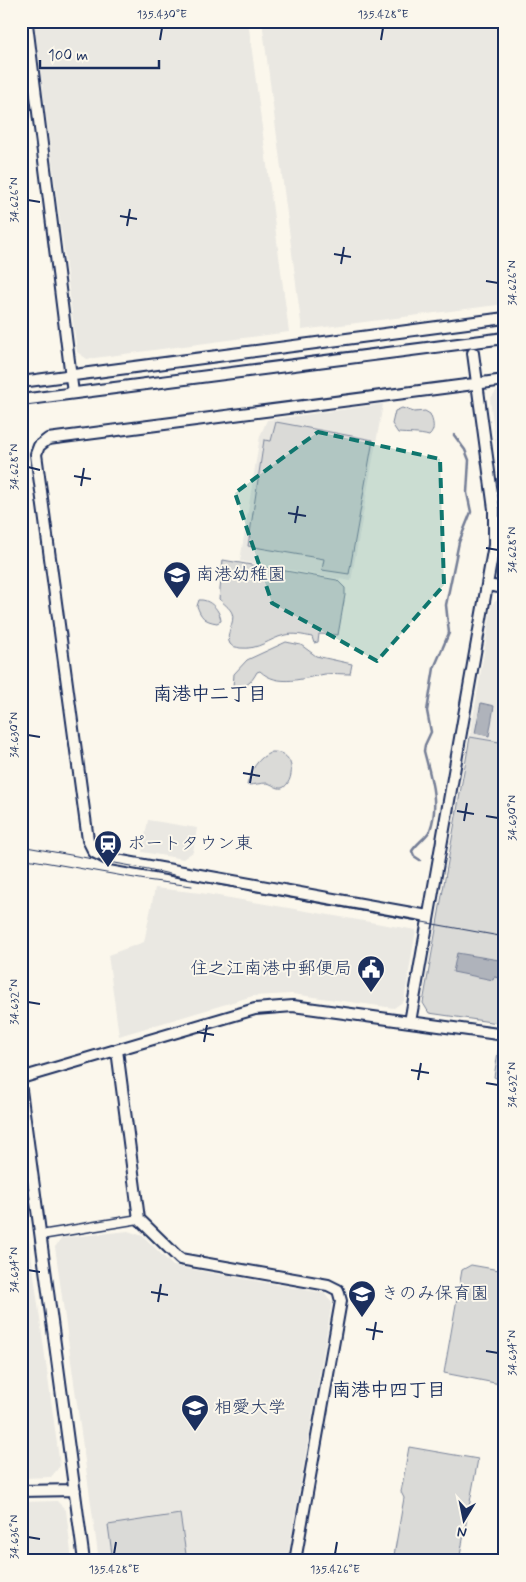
<svg xmlns="http://www.w3.org/2000/svg" width="526" height="1582" viewBox="0 0 526 1582" font-family="Mynerve,'Klee One',sans-serif">
  <style>
    .built { fill: #eae8e2 }
    .green { fill: #dadad7; stroke: #7a849a }
    .water { fill: #afb3bb; stroke: #747e96 }
    .lines { fill: none; stroke-linecap: round; stroke-linejoin: round }
    .stream { stroke: #747e96; stroke-width: 2.5 }
    .minor-casing { stroke: #1b2f5e; stroke-width: 11 }
    .tertiary-casing { stroke: #1b2f5e; stroke-width: 14 }
    .minor { stroke: #fbf7ec; stroke-width: 8 }
    .tertiary { stroke: #fbf7ec; stroke-width: 10 }
    .tram { stroke: #1b2f5e; stroke-width: 1 }
    .marked { fill: #0f766e; fill-opacity: 0.2; stroke: #0f766e; stroke-width: 4; stroke-dasharray: 10 6; stroke-linejoin: round }
    .ticks { fill: none; stroke: #1b2f5e; stroke-width: 2 }
    .labels { text-anchor: middle; dominant-baseline: central; stroke-width: 4; stroke-linejoin: round; paint-order: stroke }
    .poi-label { font-size: 18px; fill: #1b2f5e; stroke: #fbf7ec; text-anchor: start }
    .neighbourhood-label { font-size: 19px; font-weight: bold; fill: #1b2f5e; stroke: #fbf7ec }
    .neatline { fill: none; stroke: #1b2f5e; stroke-width: 2 }
    .ticks-label { font-size: 12px; text-anchor: middle; fill: #1b2f5e }
  </style>
  <rect width="100%" height="100%" fill="#fbf7ec"/>
  <filter id="ink" filterUnits="userSpaceOnUse"><feTurbulence type="fractalNoise" baseFrequency=".02" numOctaves="2"/><feDisplacementMap in="SourceGraphic" scale="10" xChannelSelector="R" yChannelSelector="G"/><feConvolveMatrix kernelMatrix="1 2 1 2 8 2 1 2 1" color-interpolation-filters="sRGB"/></filter>
  <g filter="url(#ink)">
    <path class="built" d="M34 21H248L289 332 87 359 77 352Z
      M262 21H505V304L302 330Z
      M505 389V510H504L490 399 497 390Z
      M383 404 351 581 240 561 260 436 267 420Z
      M501 597 505 598V743L470 737 492 604Z
      M148 820 197 828 193 852 183 859 142 852Z
      M155 888 201 893 416 930 404 1001 394 1008 292 994 253 996 119 1036 108 955 144 942Z
      M21 1180 60 1466 51 1477 21 1478Z
      M128 1231 143 1236 173 1266 324 1293 332 1303 287 1561H99L55 1247 62 1238Z
      M57 1501 66 1510 72 1561H21V1502Z"/>
    <path class="green" d="M402 408 414 412 425 411 430 414C433 421 436 430 429 436 419 433 408 434 398 433L392 424 395 411Z
      M276 422 373 440 349 574 322 570 324 559 248 546 264 440 271 441Z
      M504 510H505V579L499 571 503 548Z
      M223 560 337 580 345 588V595L338 635 319 634 318 642 314 643 312 637C303 635 294 633 285 635 268 639 260 650 240 648 237 647 232 647 230 644 224 634 236 623 232 613 230 608 223 603 219 599Z
      M199 600C210 599 220 610 221 621L217 623C204 621 201 617 197 606Z
      M286 642 301 645 316 656 352 664 350 674C342 674 333 673 325 674 304 678 278 688 260 671L257 672C251 683 246 688 233 687L234 674 247 660Z
      M470 737 505 743V1024L429 1013 423 1003Z
      M272 752C298 751 294 784 282 788 276 789 273 784 267 783 261 783 254 785 247 785 251 770 257 758 272 752Z
      M499 1046 505 1047V1082L494 1077Z
      M471 1265 505 1271V1385L444 1373 462 1270Z
      M409 1447 478 1459 459 1561H393L404 1498 401 1492Z
      M180 1514 187 1561H113L108 1525Z"/>
    <path class="water" d="M481 703 494 706 489 736 475 733Z
      M457 953 505 961V979L494 977 493 980 453 972Z"/>
    <g class="lines">
      <path class="stream" d="M420 860 414 856 412 851C417 843 427 837 430 830 440 804 430 775 424 751L425 745 431 732 427 711 434 668 449 633 446 605 459 542 471 512 467 493 469 460 465 450 454 435"/>
      <g class="minor-casing">
        <path id="minor" d="M41 1235 139 1219"/>
      </g>
      <g class="tertiary-casing">
        <path id="tertiary" d="M27 24 73 393
          M21 382 505 318
          M21 400 505 338
          M487 585 505 588
          M428 916 105 858 94 852 88 840 36 454 39 446 48 439 505 380
          M410 1022 494 545V509L473 353
          M117 1050 139 1219 180 1259 328 1285 338 1290 341 1301 295 1561
          M21 1078 255 1009 293 1006 505 1035
          M21 1090 84 1561
          M21 1491 75 1490"/>
      </g>
      <use href="#minor" class="minor"/>
      <use href="#tertiary" class="tertiary"/>
      <path class="tram" d="M21 846 148 869 213 884 505 937
        M21 858 146 880 192 886"/>
    </g>
  </g>
  <path class="marked" d="M318 432 440 459 444 585 377 661 272 603 235 493Z"/>
  <path class="ticks" d="M160 40 162 28M381 40 383 28M28 200 40 202M120 216 137 219M127 226 130 209M334 254 351 257M341 264 344 247M486 281 498 283M28 467 40 470M74 476 91 479M81 486 84 468M288 513 306 516M295 523 298 506M486 548 498 550M28 735 40 737M243 773 260 776M250 783 253 766M457 811 474 814M486 816 498 818M464 821 467 803M28 1002 40 1004M197 1032 214 1035M204 1042 207 1025M411 1070 429 1073M418 1080 421 1063M486 1083 498 1085M28 1270 40 1272M151 1292 168 1295M158 1302 161 1284M366 1329 383 1332M373 1340 376 1322M486 1351 498 1353M28 1537 40 1539M114 1554 116 1542M335 1554 337 1542"/>
  <defs>
    <g id="school-pin" transform="scale(1.4375)"><path d="M0 17L-7.5 6A9.5 9.5 0 1 1 7.5 6Z" fill="#1b2f5e" stroke="#fbf7ec"/><path d="M0-5L7-2L0 1L-7-2ZM-4 1L0 2.5L4 1V4Q0 6-4 4Z" fill="#fff"/></g>
    <g id="station-pin" transform="scale(1.4375)"><path d="M0 17L-7.5 6A9.5 9.5 0 1 1 7.5 6Z" fill="#1b2f5e" stroke="#fbf7ec"/><path d="M-3-6H3Q5-6 5-4V2Q5 4 3 4L4.5 6H3L1.5 4h-3L-3 6H-4.5L-3 4Q-5 4-5 2V-4Q-5-6-3-6ZM-3.5-4v3h7v-3ZM-3.5 1v1.5H-2V1ZM2 1v1.5H3.5V1Z" fill="#fff"/></g>
    <g id="civic-pin" transform="scale(1.4375)"><path d="M0 17L-7.5 6A9.5 9.5 0 1 1 7.5 6Z" fill="#1b2f5e" stroke="#fbf7ec"/><path d="M-.6-6.5H3V-4.5H.6V-3L4-1V1h2V6H-6V1h2V-1L-.6-3ZM-1.2 2.5V6h2.4V2.5Z" fill="#fff"/></g>
    <g id="university-pin" transform="scale(1.4375)"><path d="M0 17L-7.5 6A9.5 9.5 0 1 1 7.5 6Z" fill="#1b2f5e" stroke="#fbf7ec"/><path d="M0-5L7-2L0 1L-7-2ZM-4 1L0 2.5L4 1V4Q0 6-4 4Z" fill="#fff"/></g>
  </defs>
  <g fill-rule="evenodd">
    <use href="#school-pin" x="177" y="575"/>
    <use href="#station-pin" x="108" y="844"/>
    <use href="#civic-pin" x="371" y="969"/>
    <use href="#school-pin" x="362" y="1294"/>
    <use href="#university-pin" x="195" y="1408"/>
  </g>
  <g class="labels">
    <g class="poi-label">
      <text x="196" y="575">南港幼稚園</text>
      <text x="127" y="844">ポートタウン東</text>
      <text x="352" y="969" text-anchor="end">住之江南港中郵便局</text>
      <text x="381" y="1294">きのみ保育園</text>
      <text x="214" y="1408">相愛大学</text>
    </g>
    <g class="neighbourhood-label">
      <text x="210" y="694">南港中二丁目</text>
      <text x="389" y="1390">南港中四丁目</text>
    </g>
  </g>
  <rect width="526" height="1582" fill="none" stroke="#fbf7ec" stroke-width="55"/>
  <g transform="translate(464 1520) rotate(190)" stroke="#fbf7ec" stroke-width="4" paint-order="stroke">
  <path d="M0-4L9 19L0 12L-9 19Z" fill="#1b2f5e"/>
  <text y="-8" font-size="14" font-weight="bold" text-anchor="middle" fill="#1b2f5e">N</text>
  </g>
  <path d="M40 60v8h119v-8" fill="none" stroke="#1b2f5e" stroke-width="2.5"/>
  <text x="48" y="60" font-size="15" fill="#1b2f5e" stroke="#fbf7ec" stroke-width="4" paint-order="stroke">100 m</text>
  <rect x="28" y="28" width="470" height="1526" class="neatline"/>
  <g class="ticks-label">
    <text x="162" y="18">135.430°E</text>
    <text x="383" y="18">135.428°E</text>
    <text transform="translate(14 200) rotate(-90)" y="4">34.626°N</text>
    <text transform="translate(512 283) rotate(-90)" y="4">34.626°N</text>
    <text transform="translate(14 467) rotate(-90)" y="4">34.628°N</text>
    <text transform="translate(512 550) rotate(-90)" y="4">34.628°N</text>
    <text transform="translate(14 735) rotate(-90)" y="4">34.630°N</text>
    <text transform="translate(512 818) rotate(-90)" y="4">34.630°N</text>
    <text transform="translate(14 1002) rotate(-90)" y="4">34.632°N</text>
    <text transform="translate(512 1085) rotate(-90)" y="4">34.632°N</text>
    <text transform="translate(14 1270) rotate(-90)" y="4">34.634°N</text>
    <text transform="translate(512 1353) rotate(-90)" y="4">34.634°N</text>
    <text transform="translate(14 1537) rotate(-90)" y="4">34.636°N</text>
    <text x="114" y="1573">135.428°E</text>
    <text x="335" y="1573">135.426°E</text>
  </g>
</svg>
